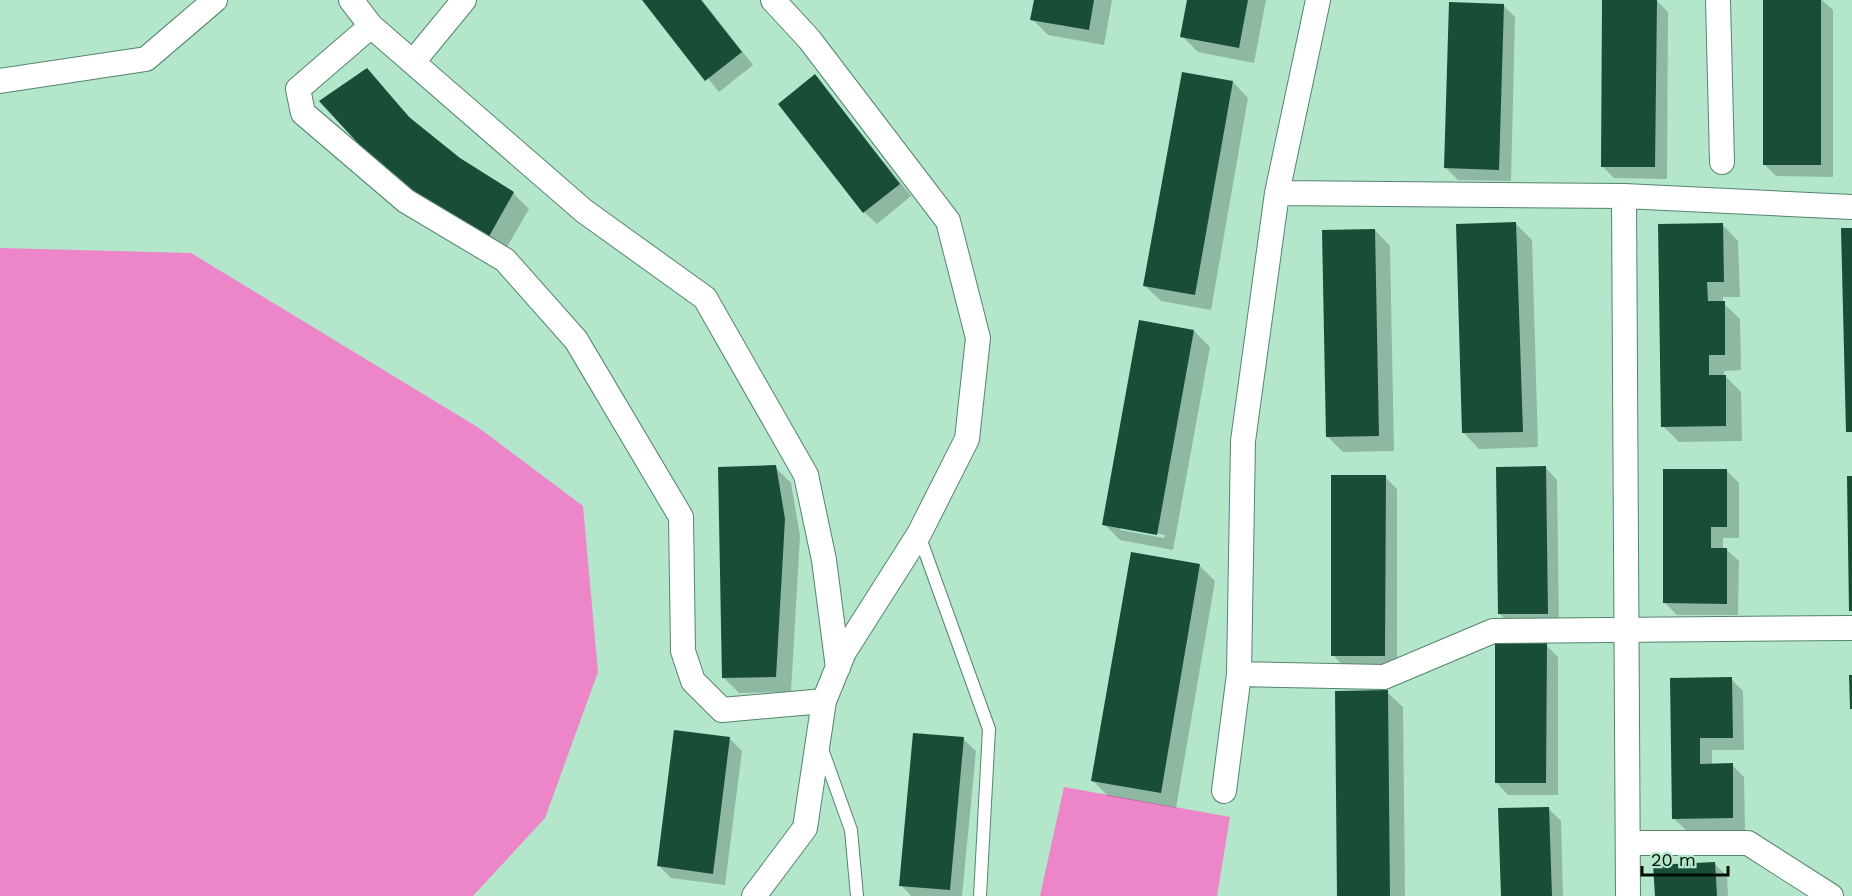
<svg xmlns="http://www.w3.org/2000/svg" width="1852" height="896" viewBox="0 0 1852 896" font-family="'Work Sans',sans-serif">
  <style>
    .green { fill: #ed86c9 }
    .shadow { fill: #0003; fill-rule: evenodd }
    .building { fill: #1a4d37 }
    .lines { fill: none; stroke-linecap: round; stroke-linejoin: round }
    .lane-casing { stroke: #55856d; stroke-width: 14 }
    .street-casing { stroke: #55856d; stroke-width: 26 }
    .lane { stroke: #fff; stroke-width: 12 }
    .street { stroke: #fff; stroke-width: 24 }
  </style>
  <rect width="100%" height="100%" fill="#b3e6cb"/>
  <path class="green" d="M0 248 191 253 479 428 583 506 598 672 545 818 473 896H0Z
    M1064 787 1230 817 1217 896H1040Z"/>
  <path class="shadow" d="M644 0H702L753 65 719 92Z
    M1035 0H1112L1104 45 1048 35 1032 19Z
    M1188 0H1266L1254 63 1198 52 1182 36Z
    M1604 0H1656L1668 12 1667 179 1614 178 1602 166Z
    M1764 0H1822L1833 10V177L1776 176 1764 164Z
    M1503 5 1515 17 1511 181 1458 180 1446 168Z
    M367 70 416 124 460 159 513 193 529 209 503 254 380 165Z
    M815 76 911 196 877 224 864 212Z
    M1233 82 1248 98 1211 310 1161 301 1145 286Z
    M1516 224 1532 240 1538 447 1479 449 1464 433Z
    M1723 225 1738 241 1740 297H1723V303L1740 319 1741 370 1724 371V375L1741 392 1742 441 1679 442 1663 426Z
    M1375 230 1390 246 1394 451 1343 452 1327 436Z
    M1194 331 1210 347 1173 550 1120 540 1104 524ZM1120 527 1165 535 1164 538 1120 530Z
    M775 467 791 483 800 536 791 692 739 693 723 677Z
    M1545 467 1557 480 1559 625 1512 626 1499 613Z
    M1727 471 1739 483V538H1723V549H1726L1739 561 1738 615H1677L1665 603Z
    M1385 477 1397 489V668H1345L1333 655Z
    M1200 566 1215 581 1176 808 1108 796 1092 780Z
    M1546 645 1558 657V795H1508L1496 782Z
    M1731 679 1743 691 1744 750H1712V765H1732L1744 777 1745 830H1686L1673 818 1671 680Z
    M1387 692 1403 707 1405 896H1339Z
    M730 739 742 751 725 885 671 878 659 866Z
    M963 739 976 751 962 896H911L901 885Z
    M1549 809 1561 821 1563 896H1502Z
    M1714 863 1727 876 1728 896H1656Z"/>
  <path class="building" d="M642 0H701L742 52 705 81Z
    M1034 0H1094L1089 30 1030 20Z
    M1187 0H1248L1239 48 1180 37Z
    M1602 0H1657L1655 167H1601Z
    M1763 0H1821V165H1763Z
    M1449 2 1504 4 1499 170 1444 168Z
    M367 68 409 117 460 158 514 192 487 240 425 203 379 166 319 101Z
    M1182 72 1233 81 1195 295 1143 286Z
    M815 74 900 184 863 213 778 104Z
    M1516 222 1523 432 1462 433 1456 224Z
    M1723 223 1724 282H1707L1708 301H1725V355H1709V375H1726V426L1661 427 1658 224Z
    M1841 228H1852V432H1846Z
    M1375 229 1379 436 1326 437 1322 230Z
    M1139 320 1194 330 1157 535 1102 525Z
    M776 465 785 519 776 677 722 678 718 467Z
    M1546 466 1548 614H1498L1496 467Z
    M1663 469H1727V527H1711V548H1727V604L1663 603Z
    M1331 475H1386L1385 656H1331Z
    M1847 476H1852V611H1849Z
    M1131 552 1200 564 1161 793 1091 781Z
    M1495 643H1547L1546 783H1495Z
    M1849 675H1852V709H1850Z
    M1732 677 1733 738H1700V764L1733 763V818L1672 819 1670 678Z
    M1388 690 1390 896H1337L1335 691Z
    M674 730 730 737 713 874 657 866Z
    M913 733 964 737 950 890 899 886Z
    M1549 807 1552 896H1501L1498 808Z
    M1715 862 1717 896H1655L1653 865Z"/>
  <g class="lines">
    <g class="lane-casing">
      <path id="lane" d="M919 535 989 729 980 896
        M822 749 851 830 857 896"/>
    </g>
    <g class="street-casing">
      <path id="street" d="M351 0 371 26 584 211 705 298 806 475 824 560 838 668
        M1718 0 1722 162
        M371 26 298 89 303 113 406 201 505 260 576 340 681 517 683 651 693 681 722 710 824 701
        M413 62 464 0
        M0 81 146 59 215 0
        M1277 193 1624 196 1852 207
        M1624 196 1628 896
        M1239 674 1384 677 1493 631 1852 628
        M1224 791 1239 674 1243 441 1277 193 1318 0
        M1628 843H1748L1831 896
        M754 896 805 828 824 701 844 652 919 534 967 439 978 338 948 221 809 39 773 0"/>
    </g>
    <use href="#lane" class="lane"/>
    <use href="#street" class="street"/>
  </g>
  <path d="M1642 866v9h86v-9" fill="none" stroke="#001007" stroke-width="3"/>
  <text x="1651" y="866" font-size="18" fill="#001007" stroke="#b3e6cb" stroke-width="4.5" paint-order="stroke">20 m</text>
</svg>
